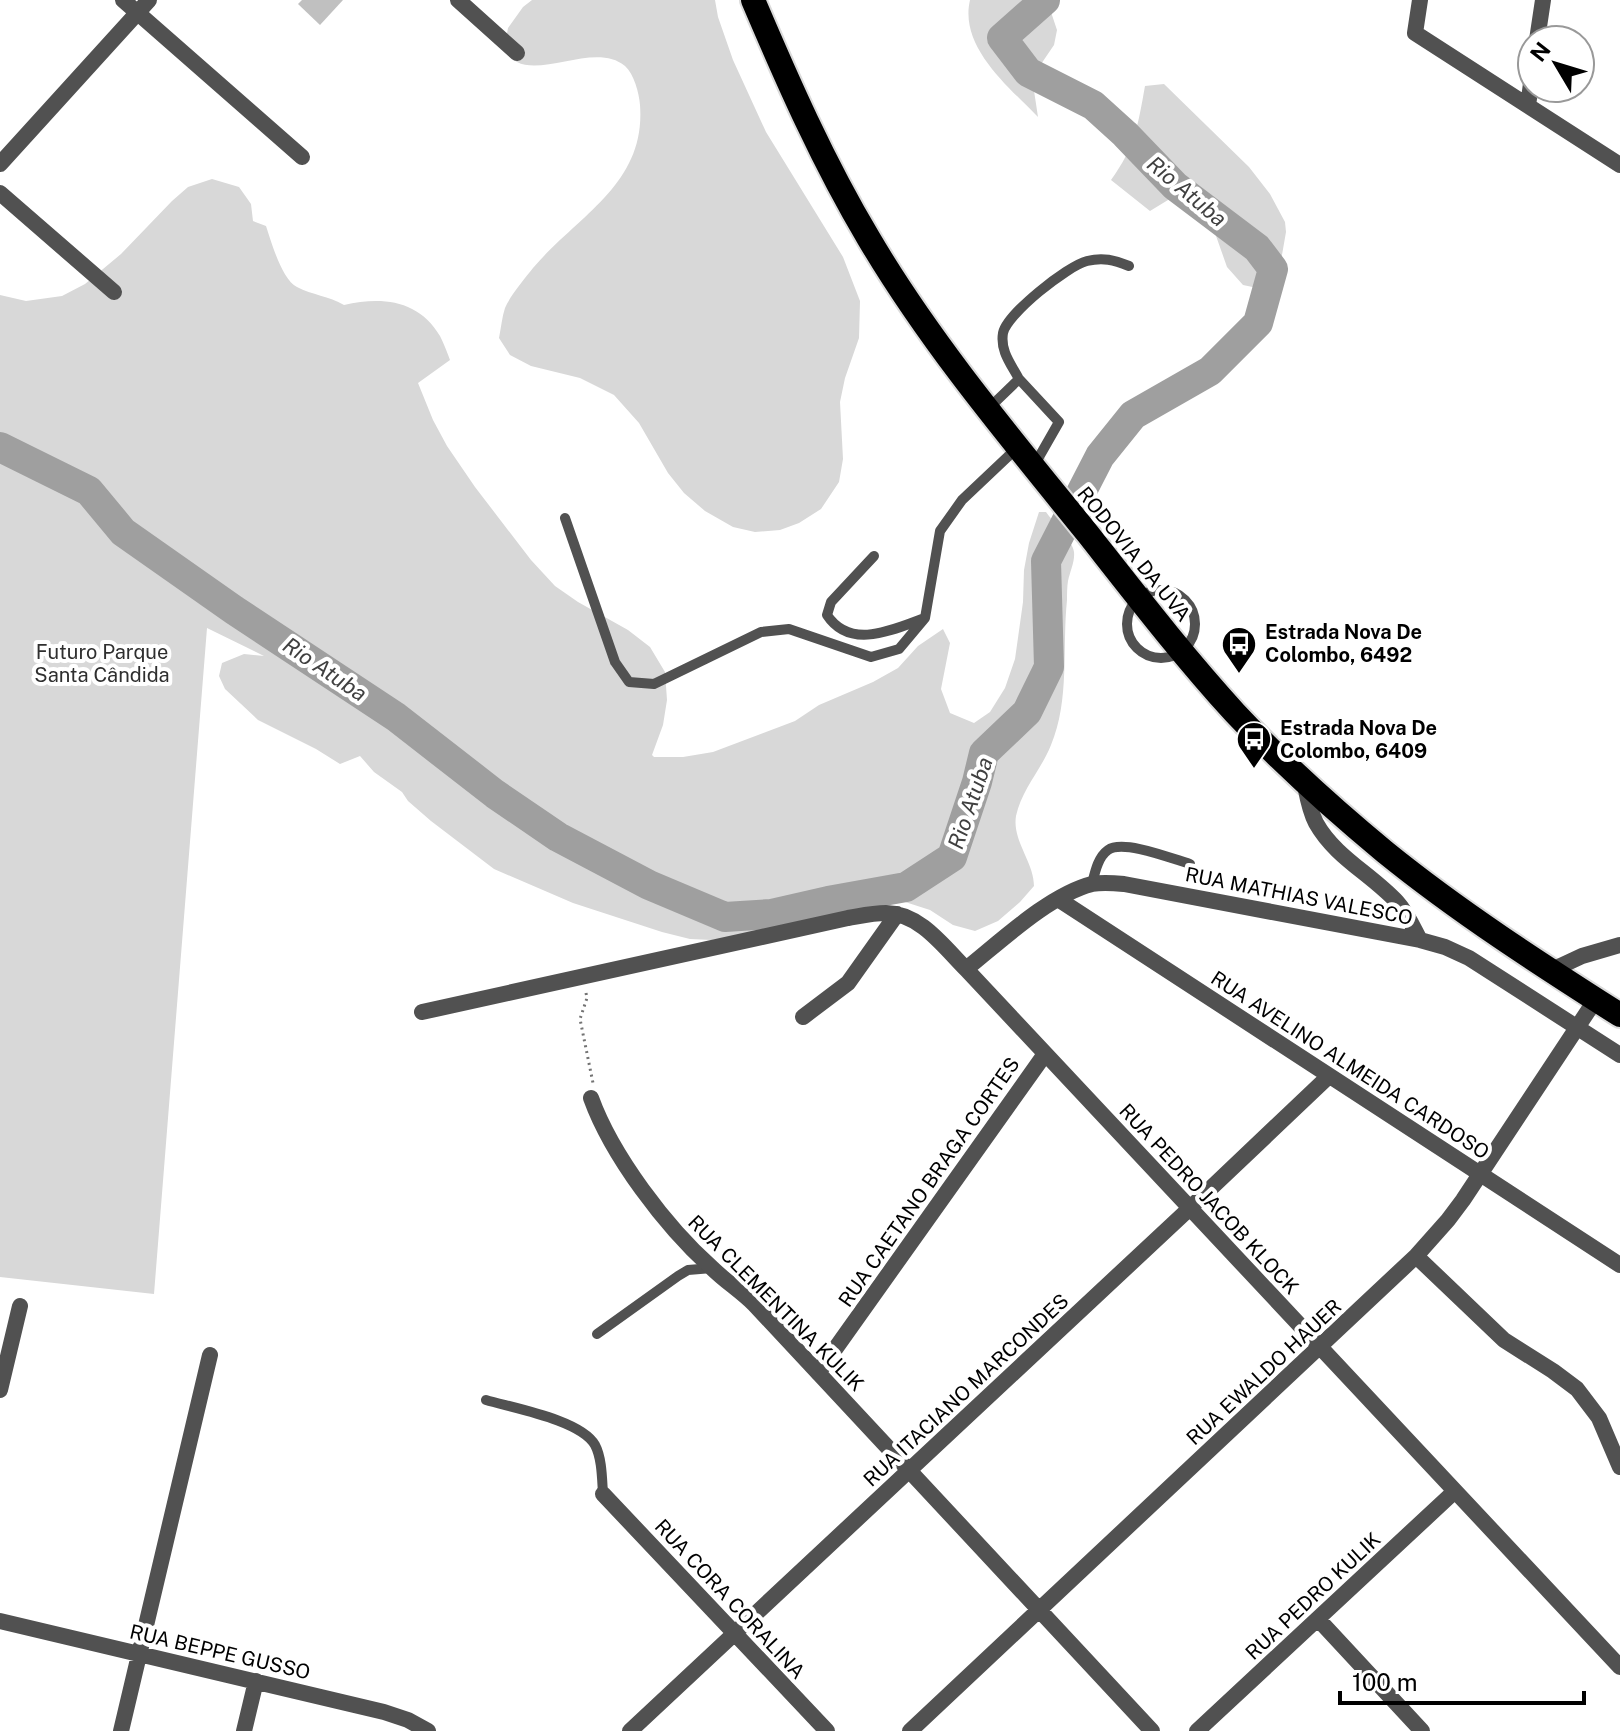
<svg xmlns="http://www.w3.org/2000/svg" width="1620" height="1731" viewBox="0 0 1620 1731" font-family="'Public Sans',sans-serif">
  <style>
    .green { fill: #d8d8d8 }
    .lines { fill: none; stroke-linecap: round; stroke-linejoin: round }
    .river { stroke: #9f9f9f; stroke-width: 30 }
    .building { fill: #c0c0c0 }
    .highway-casing { stroke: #dbdbdb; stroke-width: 28 }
    .path { stroke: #737373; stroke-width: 3; stroke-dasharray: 2 4; stroke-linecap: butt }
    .lane { stroke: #515151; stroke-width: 10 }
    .street { stroke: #515151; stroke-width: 16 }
    .highway { stroke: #000; stroke-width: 24 }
    .labels { text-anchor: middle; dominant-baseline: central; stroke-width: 8; stroke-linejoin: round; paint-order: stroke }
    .street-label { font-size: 20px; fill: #000; stroke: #fff }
    .poi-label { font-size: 20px; font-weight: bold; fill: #000; stroke: #fff; text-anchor: start }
    .park-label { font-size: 20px; fill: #2f2f2f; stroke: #fff }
    .water-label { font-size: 22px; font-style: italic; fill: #404040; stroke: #fff }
  </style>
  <rect width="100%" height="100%" fill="#fff"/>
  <path class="green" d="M532 0H715L718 17 733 60 766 132 843 257 860 301 859 338 845 378 840 402 843 459 839 482 821 509 799 523 780 530 755 532 733 527 705 511 684 493 668 473 639 423 614 395 580 378 531 366 510 355 499 338C501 328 502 317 505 308 510 296 525 278 533 268 578 215 646 184 640 105 639 93 634 74 625 66 597 42 544 76 517 62 513 60 507 53 504 50L508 28 523 7Z
    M970 0H1047L1057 30 1054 45 1037 70 1033 84 1038 117C1009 87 959 47 970 0Z
    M1164 84 1249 167 1270 194 1285 222 1286 232 1279 272 1262 289 1243 285 1227 267 1215 233 1197 207 1184 200H1168L1150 211 1111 180C1135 147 1138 125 1145 86Z
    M212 179 239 187 251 204 253 221 266 226C271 241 282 280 297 287 312 295 329 296 344 305 382 296 419 300 440 336 444 344 447 352 450 360L418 383 433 420 447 446 475 487 531 560 555 586 578 602 628 630 650 647 665 672 667 700 663 725 652 755 654 757H683L713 752 795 721 819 705 873 682 898 668 918 646 943 629 950 643 941 689 950 713 974 723 990 712 1005 688 1015 659 1023 602 1024 570 1029 543 1039 512H1046C1053 522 1073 541 1074 552 1075 562 1070 571 1068 581 1067 587 1067 594 1067 600 1062 647 1070 700 1051 745 1041 770 1022 789 1016 816 1012 841 1034 862 1034 886L1020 902 998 921 975 931 953 925 930 910 902 901 844 910 732 937 712 940 690 939 662 932 573 903 494 869 431 821 408 801 402 792 374 772 360 756 340 764 316 749 258 720 225 689 219 676 222 663 244 654 264 656 207 628 154 1294 0 1277V295L26 301 62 296 85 284 121 254 172 201 188 187Z"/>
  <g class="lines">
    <path class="river" d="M0 447 89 491 123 532 234 610 396 717 495 794 558 837 649 885 725 917 771 914 828 901 906 887 952 857 977 782 984 753 1027 712 1049 667 1046 561 1100 456 1133 415 1210 371 1258 323 1273 269 1257 248 1175 186 1125 134 1093 105 1028 72 1002 38 1045 0"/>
  </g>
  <path class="building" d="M302 0H343L320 25 298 4Z"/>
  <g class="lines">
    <g class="highway-casing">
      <path id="highway" d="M753 0C788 82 823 162 869 239 931 344 1012 440 1088 534 1136 595 1183 656 1235 713 1281 762 1333 809 1385 852 1459 912 1540 964 1620 1015"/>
    </g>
    <path class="path" d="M586 993 587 998 580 1019 593 1083"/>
    <path class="lane" d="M1019 379C1011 364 1000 351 1003 333 1007 314 1067 266 1087 261 1103 257 1114 260 1129 266
      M988 409 1019 379 1059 422 1035 464
      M565 518 615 662 629 682 654 684 761 632 789 629 871 657 899 649 925 618 940 531 962 500 1017 448
      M874 556 831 602 827 615C850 650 892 630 922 619
      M1127 624a34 34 0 1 1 68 0a34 34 0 1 1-68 0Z
      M1092 884C1095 872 1098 857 1108 850 1123 839 1173 859 1190 864
      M597 1334 678 1276 688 1270 712 1268
      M486 1400C513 1408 581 1420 595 1445 602 1458 602 1479 603 1494"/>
    <path class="street" d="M123 0 302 157
      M458 0 517 53
      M1420 0 1415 33 1620 165
      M1537 40 1543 0
      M1528 106 1532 76
      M0 164 149 0
      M0 193 114 292
      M1304 780C1307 795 1309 810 1316 823 1335 857 1371 874 1397 902 1407 913 1413 927 1420 940
      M1058 899 1620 1265
      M966 969C1000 942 1049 895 1092 884 1102 882 1114 883 1124 884L1420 940 1445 947 1469 958 1620 1055
      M1552 970 1582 956 1620 945
      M422 1012 848 918C860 916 873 913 886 913 920 913 944 947 966 969L1620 1667
      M803 1017 848 983 897 914
      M591 1098C612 1156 666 1227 712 1268 725 1281 741 1291 754 1304L1152 1731
      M1416 1256 1504 1340 1553 1371 1577 1389 1599 1418 1620 1467
      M818 1373 1045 1054
      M0 1390 20 1306
      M603 1494 827 1731
      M1318 1619 1422 1731
      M0 1621 384 1712 408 1720 428 1731
      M121 1731 210 1355
      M244 1731 256 1681
      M630 1731 1190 1208 1329 1076
      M910 1731 1416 1256 1448 1220 1463 1200 1596 999
      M1197 1731 1455 1491"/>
    <use href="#highway" class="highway"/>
  </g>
  <defs>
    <g id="bus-pin" transform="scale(1.8)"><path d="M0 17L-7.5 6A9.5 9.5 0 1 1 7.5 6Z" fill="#000" stroke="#fff"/><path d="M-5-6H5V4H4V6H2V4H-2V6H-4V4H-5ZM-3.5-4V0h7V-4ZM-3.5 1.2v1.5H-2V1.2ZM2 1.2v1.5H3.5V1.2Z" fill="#fff"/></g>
  </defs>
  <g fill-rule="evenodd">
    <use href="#bus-pin" x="1239" y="644"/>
    <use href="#bus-pin" x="1254" y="739"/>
  </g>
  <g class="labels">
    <g class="street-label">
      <text transform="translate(1134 554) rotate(51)">RODOVIA DA UVA</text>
      <text transform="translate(1299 896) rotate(11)">RUA MATHIAS VALESCO</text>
      <text transform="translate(1350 1065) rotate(33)">RUA AVELINO ALMEIDA CARDOSO</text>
      <text transform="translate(929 1182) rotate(-55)">RUA CAETANO BRAGA CORTES</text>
      <text transform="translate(1209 1199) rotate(47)">RUA PEDRO JACOB KLOCK</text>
      <text transform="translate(776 1303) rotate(45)">RUA CLEMENTINA KULIK</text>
      <text transform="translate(1264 1372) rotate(-43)">RUA EWALDO HAUER</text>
      <text transform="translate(966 1390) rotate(-43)">RUA ITACIANO MARCONDES</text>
      <text transform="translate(1313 1596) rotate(-43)">RUA PEDRO KULIK</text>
      <text transform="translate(730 1599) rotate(47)">RUA CORA CORALINA</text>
      <text transform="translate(220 1652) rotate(13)">RUA BEPPE GUSSO</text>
    </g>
    <g class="poi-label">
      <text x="1265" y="632">Estrada Nova De<tspan x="1265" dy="23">Colombo, 6492</tspan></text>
      <text x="1280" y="728">Estrada Nova De<tspan x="1280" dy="23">Colombo, 6409</tspan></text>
    </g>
    <g class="park-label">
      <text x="102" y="652">Futuro Parque<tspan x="102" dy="23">Santa Cândida</tspan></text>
    </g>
    <g class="water-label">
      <text transform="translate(1187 191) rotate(40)">Rio Atuba</text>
      <text transform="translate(325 669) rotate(34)">Rio Atuba</text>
      <text transform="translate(970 803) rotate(-71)">Rio Atuba</text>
    </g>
  </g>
  <g transform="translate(1556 64) rotate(308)"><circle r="38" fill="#ffffff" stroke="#999999" stroke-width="2"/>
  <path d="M0-6L14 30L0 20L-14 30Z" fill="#000000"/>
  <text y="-12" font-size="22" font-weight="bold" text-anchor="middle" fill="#000000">N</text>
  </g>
  <path d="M1340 1691v12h244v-12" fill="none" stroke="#000000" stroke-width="4"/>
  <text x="1352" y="1691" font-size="24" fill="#000000" stroke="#ffffff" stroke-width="6" paint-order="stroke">100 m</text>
</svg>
